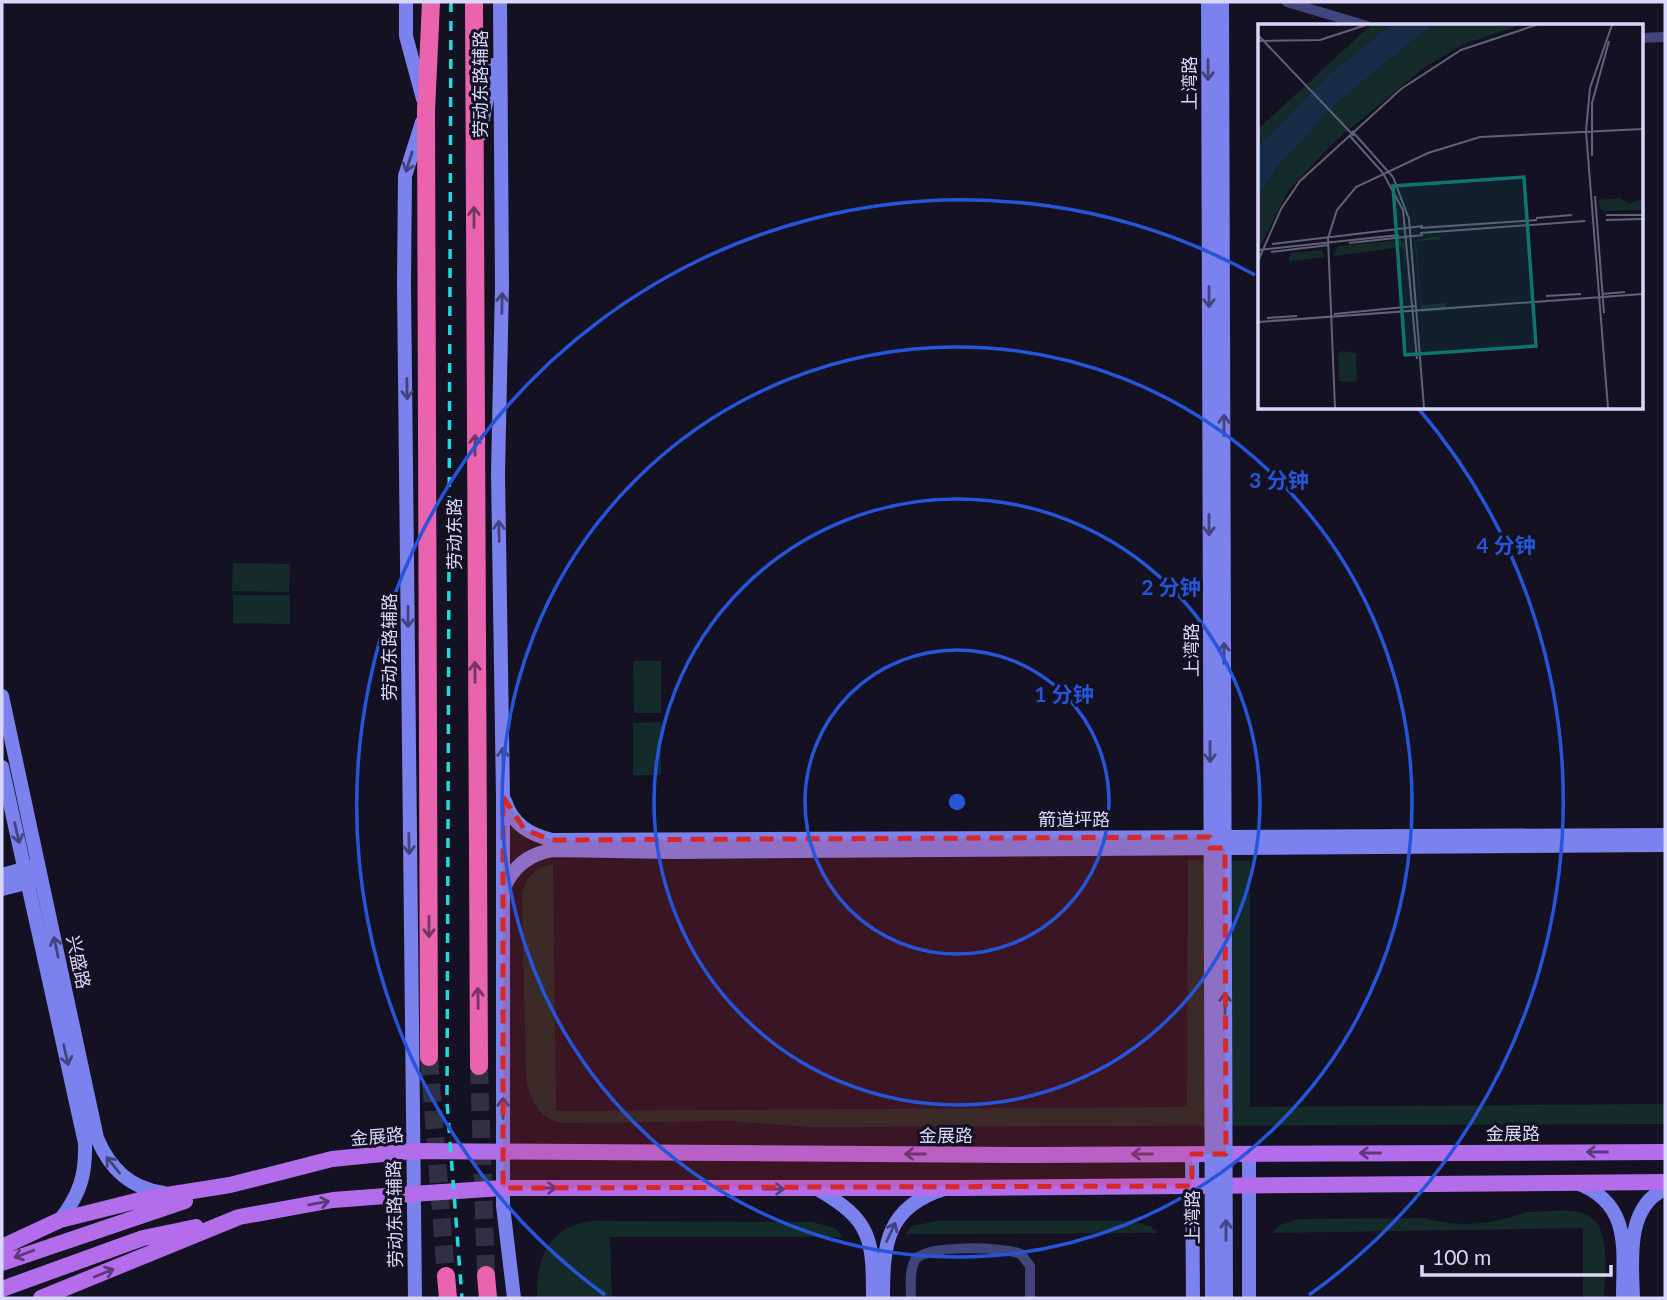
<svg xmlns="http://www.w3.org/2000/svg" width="1667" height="1300" viewBox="0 0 1667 1300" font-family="Lato,'Noto Sans SC',sans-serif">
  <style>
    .green { fill: #152b29 }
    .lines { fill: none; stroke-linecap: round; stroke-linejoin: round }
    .highway-tunnel { stroke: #312f42; stroke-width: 18; stroke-dasharray: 18 9; stroke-linecap: butt }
    .street { stroke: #42457b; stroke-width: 10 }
    .secondary { stroke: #7b81ed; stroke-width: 14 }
    .primary { stroke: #b36deb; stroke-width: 16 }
    .highway { stroke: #ea63ae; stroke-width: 18 }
    .rail { stroke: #1edbdf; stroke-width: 3.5; stroke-dasharray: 10 9; stroke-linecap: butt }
    .secondary-bridge { stroke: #7b81ed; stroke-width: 14 }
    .oneway { stroke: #42437d }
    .oneway2 { stroke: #743661 }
    .oneway3 { stroke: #5b3a7c }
    .marked { fill: #d62828; fill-opacity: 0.2; stroke: #d62828; stroke-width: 5; stroke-dasharray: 14 9; stroke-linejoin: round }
    .ring { fill: none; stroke: #2655da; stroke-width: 3.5 }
    .labels { text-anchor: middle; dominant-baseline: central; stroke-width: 6; stroke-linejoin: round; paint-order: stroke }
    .street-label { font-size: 18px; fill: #d9d8fa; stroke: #131122 }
    .inset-road { fill: none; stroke: #626178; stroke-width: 2 }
    .view { fill: #0f766e; fill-opacity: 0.15; stroke: #0f766e; stroke-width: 3.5 }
    .inset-edge { fill: none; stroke: #d9d8fa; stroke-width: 3.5 }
    .centre { fill: #2655da; stroke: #131122; stroke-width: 3.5 }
    .ring-label { font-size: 21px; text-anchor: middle; font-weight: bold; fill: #2655da; stroke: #131122; stroke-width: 6; stroke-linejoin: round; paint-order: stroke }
  </style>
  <rect width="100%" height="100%" fill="#131122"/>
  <path class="green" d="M233 563 290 564 289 592 232 591Z
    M233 595H290V624L233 623Z
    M633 661H661V713H634Z
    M661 722V775H633V723Z
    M1188 860 1250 861V1107L1665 1104V1124L810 1127 730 1121 561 1123C537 1118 528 1096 526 1074L522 898C524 879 534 868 553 864L556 1111 1187 1107Z
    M1527 1212C1544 1212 1566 1208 1582 1213 1614 1222 1604 1274 1604 1298H1583V1228L1272 1233 1280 1225 1299 1219 1424 1218C1460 1228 1491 1225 1527 1212Z
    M591 1221 812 1222 835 1228 843 1237H610L612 1298H537C536 1258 548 1227 591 1221Z
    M937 1221H1129L1150 1226 1158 1233 905 1234 912 1226Z"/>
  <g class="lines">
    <path class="highway-tunnel" d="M429 1057 446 1276
      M479 1066 486 1275"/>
    <path class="street" d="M1287 2 1367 26
      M1641 38 1665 37
      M911 1298C911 1287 909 1271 915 1260 926 1244 1004 1247 1021 1254L1030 1266V1298"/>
    <path class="secondary" d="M406 2V36L423 99
      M500 2 502 286 498 473 503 797V1206L514 1298
      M480 135 493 65
      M2 696 97 1138C110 1169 130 1188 164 1193
      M2 767 85 1143C86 1175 80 1194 60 1220
      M505 801C513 825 529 834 552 840L1665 835
      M2 875 34 866
      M504 888C513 866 530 854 552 850L673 852 1665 845
      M2 889 34 881
      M1192 1154 1193 1298
      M1577 1183C1632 1204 1623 1249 1623 1298
      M817 1189C872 1220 873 1240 873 1298
      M415 1298 404 284 405 176 422 122
      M883 1298C883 1245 886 1207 944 1189
      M1249 1298V1154
      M1633 1298C1632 1262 1625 1207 1665 1189"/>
    <path class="primary" d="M2 1247 60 1220 148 1198 230 1185 332 1159 412 1151 1031 1155 1665 1152
      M2 1263 185 1201
      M2 1289 143 1238 196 1227
      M41 1298 239 1217 333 1200 412 1194 503 1188H960L1665 1182"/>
    <path class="highway" d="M474 2 479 1066
      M429 1057 426 111 431 2
      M486 1275 488 1298
      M446 1276 448 1298"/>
    <path class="rail" d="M451 2 447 1102 462 1298"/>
    <path class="secondary-bridge" d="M1208 2 1212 1298
      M1222 2 1226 1298"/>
  </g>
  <defs><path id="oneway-shaft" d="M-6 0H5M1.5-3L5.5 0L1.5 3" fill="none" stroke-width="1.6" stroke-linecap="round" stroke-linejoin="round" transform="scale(1.75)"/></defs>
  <g class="oneway">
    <use href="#oneway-shaft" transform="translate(1208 70) rotate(90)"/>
    <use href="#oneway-shaft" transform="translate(409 162) rotate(108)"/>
    <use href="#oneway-shaft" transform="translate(1209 297) rotate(90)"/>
    <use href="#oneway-shaft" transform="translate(502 303) rotate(-89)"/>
    <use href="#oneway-shaft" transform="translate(407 389) rotate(89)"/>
    <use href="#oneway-shaft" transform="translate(1224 425) rotate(-90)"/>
    <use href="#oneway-shaft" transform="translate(1209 525) rotate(90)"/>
    <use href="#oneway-shaft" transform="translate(499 531) rotate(-91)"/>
    <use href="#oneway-shaft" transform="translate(408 617) rotate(90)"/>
    <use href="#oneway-shaft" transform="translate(1224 653) rotate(-90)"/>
    <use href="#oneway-shaft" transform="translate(1210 752) rotate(90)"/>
    <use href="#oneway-shaft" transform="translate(503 758) rotate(-91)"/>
    <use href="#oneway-shaft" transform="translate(17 833) rotate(77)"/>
    <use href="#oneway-shaft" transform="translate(409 844) rotate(89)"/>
    <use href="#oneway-shaft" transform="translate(56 947) rotate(-102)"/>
    <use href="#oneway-shaft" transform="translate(1225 1003) rotate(-90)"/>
    <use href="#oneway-shaft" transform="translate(66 1055) rotate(77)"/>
    <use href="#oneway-shaft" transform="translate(503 1108) rotate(-90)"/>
    <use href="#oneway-shaft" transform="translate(113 1165) rotate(-129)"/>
    <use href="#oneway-shaft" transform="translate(1226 1230) rotate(-90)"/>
    <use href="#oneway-shaft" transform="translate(891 1232) rotate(-65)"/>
  </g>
  <g class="oneway2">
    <use href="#oneway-shaft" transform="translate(474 217) rotate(-90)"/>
    <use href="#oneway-shaft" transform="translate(475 445) rotate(-90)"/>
    <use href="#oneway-shaft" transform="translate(475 672) rotate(-90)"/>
    <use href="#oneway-shaft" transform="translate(429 927) rotate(90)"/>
    <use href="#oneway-shaft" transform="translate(478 998) rotate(-91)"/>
  </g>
  <g class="oneway3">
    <use href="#oneway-shaft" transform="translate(1597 1152) rotate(-180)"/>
    <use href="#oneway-shaft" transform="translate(1370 1153) rotate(180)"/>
    <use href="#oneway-shaft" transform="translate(915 1154) rotate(-180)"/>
    <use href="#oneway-shaft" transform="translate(1142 1154) rotate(180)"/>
    <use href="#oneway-shaft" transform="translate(546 1188)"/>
    <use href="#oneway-shaft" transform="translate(774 1189)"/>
    <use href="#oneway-shaft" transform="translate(319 1203) rotate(-10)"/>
    <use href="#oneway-shaft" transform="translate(24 1254) rotate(159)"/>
    <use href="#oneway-shaft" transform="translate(104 1273) rotate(-22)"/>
  </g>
  <path class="marked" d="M503 797 525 830 552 840 1210 837V848H1225L1226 1154H1192V1186L503 1188Z"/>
  <g class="ring">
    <circle cx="957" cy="802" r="152"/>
    <circle cx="957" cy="802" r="303"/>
    <circle cx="957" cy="802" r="455"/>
    <path d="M605 1295A606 606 0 0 1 1255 275M1418 408A606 606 0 0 1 1309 1295"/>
  </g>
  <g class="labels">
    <g class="street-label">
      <text transform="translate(1189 83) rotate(-90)">上湾路</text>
      <text transform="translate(480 84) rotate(-90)">劳动东路辅路</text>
      <text transform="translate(454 534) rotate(-90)">劳动东路</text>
      <text transform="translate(389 647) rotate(-90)">劳动东路辅路</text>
      <text transform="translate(1191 650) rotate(-90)">上湾路</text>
      <text x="1074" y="819">箭道坪路</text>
      <text transform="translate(79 962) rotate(78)">兴盛路</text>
      <text x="1513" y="1133">金展路</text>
      <text x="946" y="1135">金展路</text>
      <text transform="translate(377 1136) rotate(-5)">金展路</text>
      <text transform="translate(394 1214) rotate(-91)">劳动东路辅路</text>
      <text transform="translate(1192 1217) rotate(-90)">上湾路</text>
    </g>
  </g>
  <g transform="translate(1258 24)">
    <rect width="385" height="385" fill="#131122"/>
    <path d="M113 1H133L74 47 0 122V105ZM174 1H263L204 21 167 43 76 118 30 167 0 227V173L20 142 80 78ZM362 174 371 180 385 174V186L346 187 341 183V176ZM179 212 183 215 158 217 163 281 188 279V286L163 288 168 353 157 217ZM142 216 147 220V247L145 223 75 232 80 222ZM64 226 67 233 31 237 33 229ZM84 327 98 329 99 358 81 357 80 330Z" fill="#152b29"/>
    <path d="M133 1H174L80 78 20 142 0 173V122L74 47Z" fill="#172d47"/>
    <path class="inset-road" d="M0 11 96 112M0 17 62 16 108 1M94 107 135 153 151 195 166 384M91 111 125 149 145 186 159 335M334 132V79L351 17M337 172 346 289M348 191H385M278 194 314 191M348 196 385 195M162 204 279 196M162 209 327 197M91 219 165 211M14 220 165 202M0 226 141 211M13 228 71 221M0 237 23 185 42 157 143 65 203 26 278 1M344 270 367 268M288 272 323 270M76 290 157 282M9 294 39 292M0 298 385 270M77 384 70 214 79 186 98 163 170 129 222 113 385 105M350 384 328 107 332 64 354 1"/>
    <path class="view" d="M266 153 278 322 147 331 135 162Z"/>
    <rect width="385" height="385" class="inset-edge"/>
  </g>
  <circle cx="957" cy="802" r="10" class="centre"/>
  <g class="ring-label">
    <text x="1279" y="488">3 分钟</text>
    <text x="1506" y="553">4 分钟</text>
    <text x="1171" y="595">2 分钟</text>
    <text x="1064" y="702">1 分钟</text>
  </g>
  <rect width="1667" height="1300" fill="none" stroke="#d9d8fa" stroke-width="7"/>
  <path d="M1422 1265v10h189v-10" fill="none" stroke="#d9d8fa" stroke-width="3.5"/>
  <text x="1432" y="1265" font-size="21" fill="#d9d8fa" stroke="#131122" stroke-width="5" paint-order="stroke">100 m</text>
</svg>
